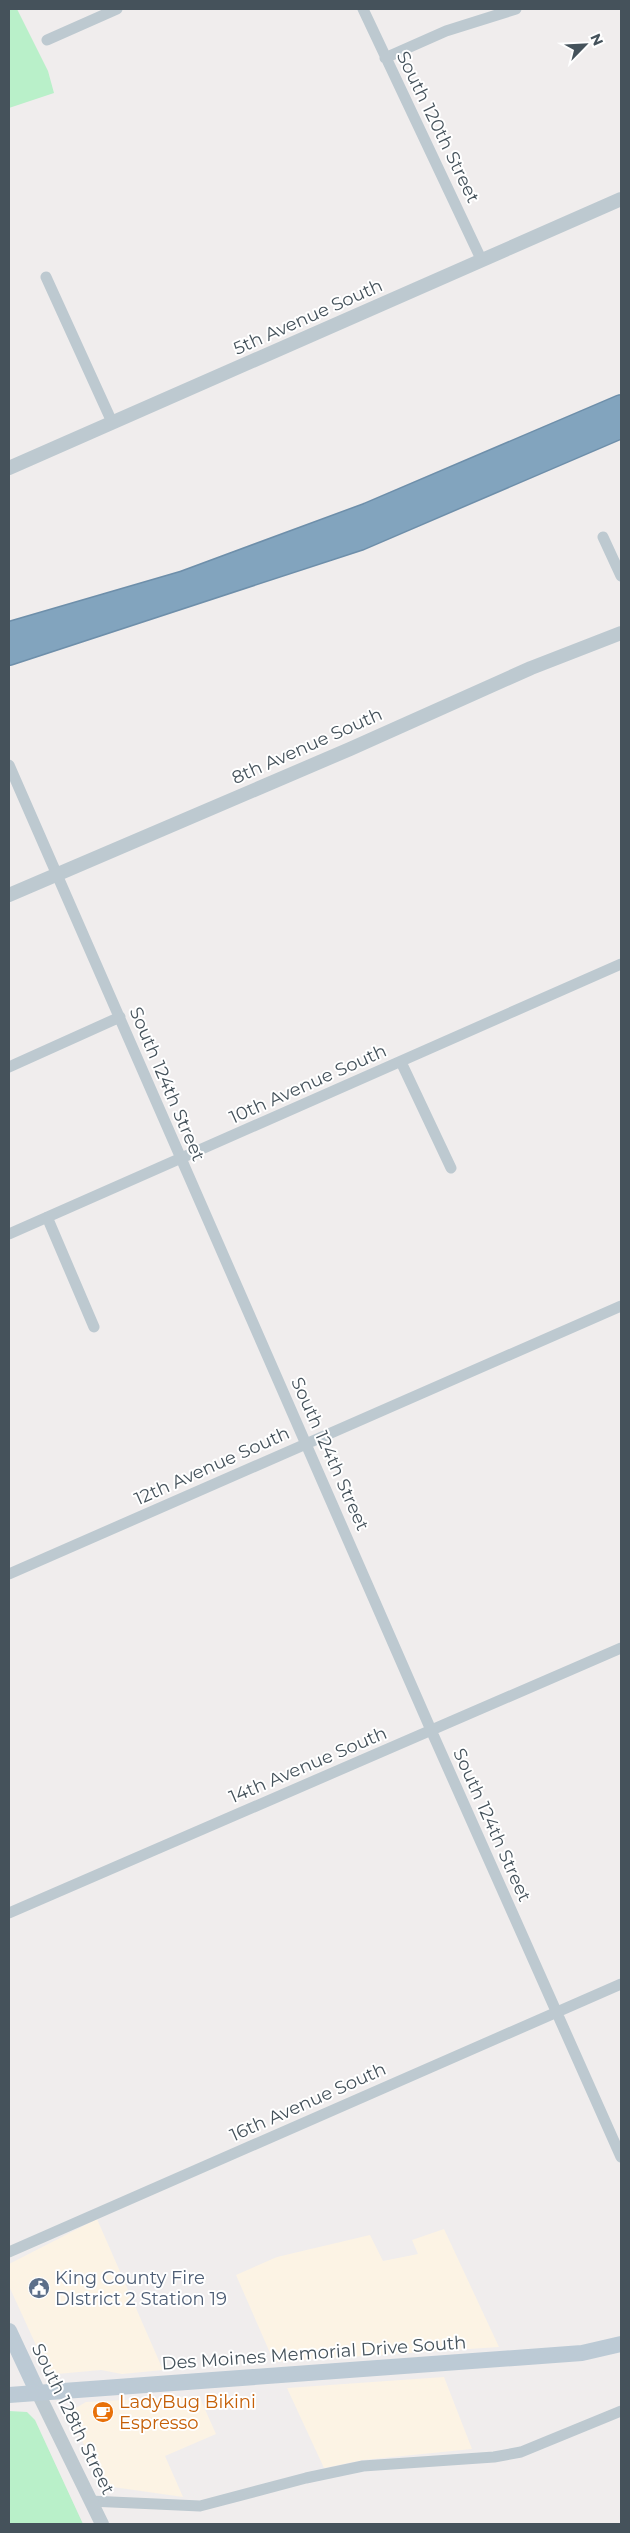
<svg xmlns="http://www.w3.org/2000/svg" width="630" height="2533" viewBox="0 0 630 2533" font-family="Montserrat,sans-serif">
  <style>
    .commercial { fill: #fcf3e4 }
    .green { fill: #b9f0c9 }
    .lines { fill: none; stroke-linecap: round; stroke-linejoin: round }
    .motorway-casing { stroke: #6e8faa; stroke-width: 24 }
    .minor { stroke: #bdc9d0; stroke-width: 11 }
    .tertiary { stroke: #bdc9d0; stroke-width: 14 }
    .secondary { stroke: #bccad5; stroke-width: 16 }
    .motorway { stroke: #82a4be; stroke-width: 21 }
    .labels { text-anchor: middle; dominant-baseline: central; stroke-width: 4; stroke-linejoin: round; paint-order: stroke }
    .street-label { font-size: 18px; fill: #45525b; stroke: #fff }
    .service-label { font-size: 18px; fill: #4e5e75; stroke: #fff; text-anchor: start }
    .food-label { font-size: 18px; fill: #c56008; stroke: #fff; text-anchor: start }
  </style>
  <rect width="100%" height="100%" fill="#f0eded"/>
  <path class="commercial" d="M97 2219 163 2370 122 2374 101 2370 57 2374 52 2372 46 2367 9 2286V2264Z
    M444 2229 499 2347 274 2362 236 2275 277 2257 370 2235 383 2261 418 2254 412 2240Z
    M444 2377 472 2449 363 2460 324 2468 287 2388Z
    M199 2396 216 2434 165 2456 183 2497 106 2486 102 2482 72 2420 74 2409 86 2402Z"/>
  <path class="green" d="M9 9H17L48 71 54 93 9 108Z
    M9 2411 27 2412 35 2420 83 2524H9Z"/>
  <g class="lines">
    <g class="motorway-casing">
      <path id="motorway" d="M9 633 184 582 368 514 621 406
        M9 654 360 539 621 427"/>
    </g>
    <path class="minor" d="M363 9 482 261
      M47 40 117 9
      M385 58 446 31 516 9
      M46 277 112 422
      M603 537 621 576
      M9 765 431 1730 621 2157
      M401 1062 451 1168
      M9 1067 120 1017
      M47 1217 94 1327
      M9 1234 621 964
      M9 1574 621 1306
      M9 1913 621 1648
      M9 2252 621 1984
      M90 2501 200 2506 306 2478 363 2466 494 2457 521 2452 621 2411"/>
    <path class="tertiary" d="M9 468 621 199
      M9 895 350 749 531 668 621 633
      M38 2393 102 2524"/>
    <path class="secondary" d="M9 2331 38 2393
      M9 2395 582 2353 621 2344"/>
    <use href="#motorway" class="motorway"/>
  </g>
  <defs>
    <g id="civic-disc" transform="scale(1.125)"><circle r="9.5" fill="#5c6f8a" stroke="#fff"/><path d="M-.6-6.5H3V-4.5H.6V-3L4-1V1h2V6H-6V1h2V-1L-.6-3ZM-1.2 2.5V6h2.4V2.5Z" fill="#fff"/></g>
    <g id="cafe-disc" transform="scale(1.125)"><circle r="9.5" fill="#e8710a" stroke="#fff"/><path d="M-5.5-4.5H6V0H3Q3 3.5 0 3.5H-2.5Q-5.5 3.5-5.5 0ZM3-3.2v2h1.7v-2ZM-6 4.5H4V6H-6Z" fill="#fff"/></g>
  </defs>
  <g fill-rule="evenodd">
    <use href="#civic-disc" x="39" y="2288"/>
    <use href="#cafe-disc" x="103" y="2412"/>
  </g>
  <g class="labels">
    <g class="street-label">
      <text transform="translate(438 127) rotate(64)">South 120th Street</text>
      <text transform="translate(308 317) rotate(-24)">5th Avenue South</text>
      <text transform="translate(307 746) rotate(-24)">8th Avenue South</text>
      <text transform="translate(167 1084) rotate(67)">South 124th Street</text>
      <text transform="translate(308 1084) rotate(-24)">10th Avenue South</text>
      <text transform="translate(330 1454) rotate(66)">South 124th Street</text>
      <text transform="translate(212 1466) rotate(-24)">12th Avenue South</text>
      <text transform="translate(308 1765) rotate(-23)">14th Avenue South</text>
      <text transform="translate(492 1825) rotate(66)">South 124th Street</text>
      <text transform="translate(308 2102) rotate(-24)">16th Avenue South</text>
      <text transform="translate(314 2353) rotate(-4)">Des Moines Memorial Drive South</text>
      <text transform="translate(73 2419) rotate(64)">South 128th Street</text>
    </g>
    <g class="service-label">
      <text x="55" y="2278">King County Fire<tspan x="55" dy="21">DIstrict 2 Station 19</tspan></text>
    </g>
    <g class="food-label">
      <text x="119" y="2402">LadyBug Bikini<tspan x="119" dy="21">Espresso</tspan></text>
    </g>
  </g>
  <rect width="630" height="2533" fill="none" stroke="#45525b" stroke-width="20"/>
  <g transform="translate(585 45) rotate(66)" stroke="#ffffff" stroke-width="4" paint-order="stroke">
  <path d="M0-4L9 19L0 12L-9 19Z" fill="#45525b"/>
  <text y="-8" font-size="14" font-weight="bold" text-anchor="middle" fill="#45525b">N</text>
  </g>
</svg>
